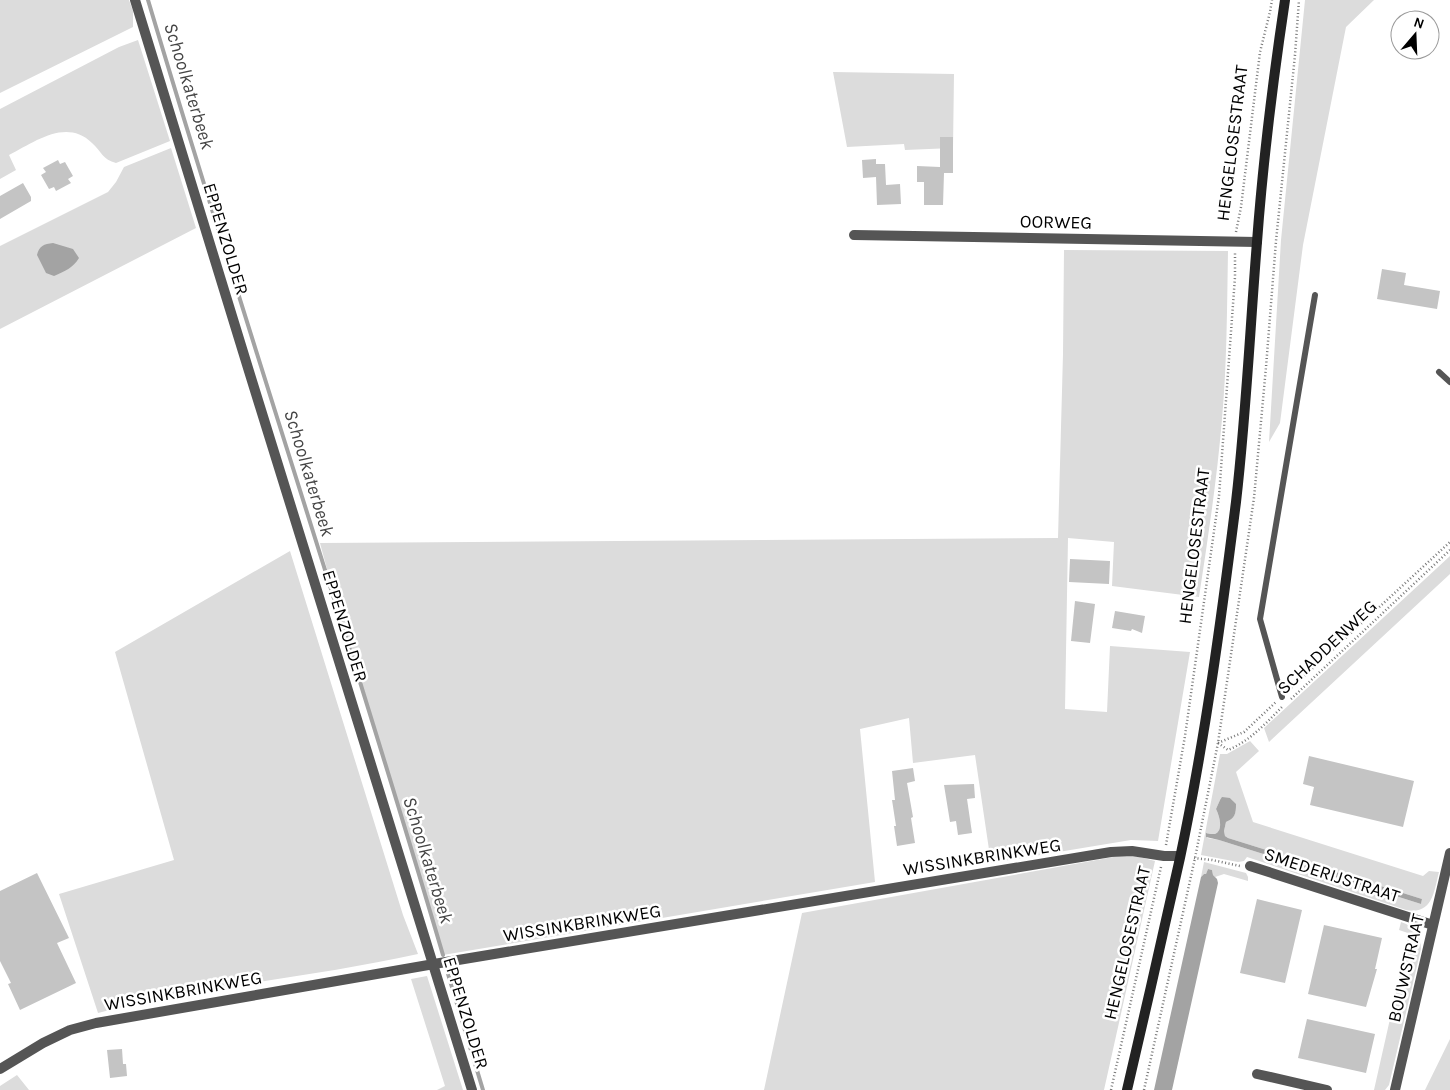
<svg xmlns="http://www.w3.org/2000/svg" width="1450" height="1090" viewBox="0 0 1450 1090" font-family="Karla,sans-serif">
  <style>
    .green { fill: #dcdcdc; fill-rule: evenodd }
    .water { fill: #a3a3a3 }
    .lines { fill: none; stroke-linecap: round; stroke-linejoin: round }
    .stream { stroke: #a3a3a3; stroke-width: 4 }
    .building { fill: #c4c4c4 }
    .path { stroke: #777; stroke-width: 2.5; stroke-dasharray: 1 2.5; stroke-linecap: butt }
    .service { stroke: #555; stroke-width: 6 }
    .minor { stroke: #555; stroke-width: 10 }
    .secondary { stroke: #222; stroke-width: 10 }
    .labels { text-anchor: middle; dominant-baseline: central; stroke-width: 5; stroke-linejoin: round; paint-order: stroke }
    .street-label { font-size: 18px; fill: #000; stroke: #fff }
    .water-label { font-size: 19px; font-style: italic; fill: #444; stroke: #fff }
  </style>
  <rect width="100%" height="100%" fill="#fff"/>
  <path class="green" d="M0 0H129L133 11V27L0 93Z
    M1305 0H1374L1346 27 1303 245 1280 423 1269 442 1281 240Z
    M138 40 170 141 116 163C103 160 101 151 92 143 66 118 35 142 9 155L16 170 0 179V109L119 47Z
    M833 72 954 74 953 148 905 150 904 144 847 147Z
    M171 148 196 228 0 329V246L108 192 116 182 124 167Z
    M1064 250 1228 251C1227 306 1227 364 1222 419 1217 479 1208 538 1199 597L1112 586 1114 542 1068 538 1065 709 1107 712 1110 646 1190 652 1158 841 1131 840 991 863 975 755 913 763 909 718 860 729 875 882 443 955 341 621 320 543 1058 538 1063 354Z
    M290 551 403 915 418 954C337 972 254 981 173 997 148 1002 123 1006 98 1013L59 894 174 860 115 652Z
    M1450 556V574L1269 742 1264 728Z
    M1250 741 1259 751 1236 772 1253 822 1423 876 1429 871 1439 872C1434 891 1433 915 1406 910L1247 857 1244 861 1238 862 1201 855 1220 754H1227ZM1230 798C1239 806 1237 817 1226 822L1224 831 1225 836 1228 838 1422 899 1421 904 1219 840 1207 838V833C1208 834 1214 834 1215 834 1224 830 1219 815 1216 809L1220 800Z
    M1132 855 1155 861 1104 1090H764L802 913 1119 856Z
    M1204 862 1246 873 1248 877V881L1224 874 1215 877 1213 875 1212 870 1208 869 1206 874H1204L1201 877Z
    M1401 922C1414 926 1421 936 1421 949L1389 1085 1385 1090H1374L1408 939V933L1399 930Z
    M427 976 463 1090H437L445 1086 411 979Z
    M1450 1039V1090H1425Z
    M17 1075 29 1090H0V1086Z"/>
  <path class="water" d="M53 243 73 249 79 258C73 268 65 271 54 276L46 273 37 255C39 246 44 244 53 243Z
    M1222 797 1230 798 1236 804C1236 814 1235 818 1226 822L1224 831 1225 836 1228 838 1422 899 1421 904 1219 840 1206 837V833C1208 834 1214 834 1215 834 1224 830 1219 815 1216 809L1220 800Z
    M1208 869 1212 870 1213 875 1217 879 1218 883 1172 1090H1154L1201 877 1204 874H1206Z"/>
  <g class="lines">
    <path class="stream" d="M148 0C243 319 349 635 443 955
      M448 974 483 1090"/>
  </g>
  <path class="building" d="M940 137H953V173H944L943 205H924V182H917V166L940 167Z
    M876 159V164H885L886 185 900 184 901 204 877 205 876 177 863 178 862 160Z
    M58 160 60 164 65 162 73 176 68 179 71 183 56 191 54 187 49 189 41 175 46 172 43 168Z
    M23 183 31 197V201L0 219V196Z
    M1382 269 1406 273 1404 285 1440 291 1437 309 1377 299Z
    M1070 559 1110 561 1109 584 1069 582Z
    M1075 601 1095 604 1090 643 1071 641Z
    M1115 611 1145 616 1142 633 1132 629 1131 631 1112 628Z
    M1309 756 1414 781 1403 827 1310 805 1314 787 1303 784Z
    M913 768 915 781 907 783 913 817 911 818 915 843 897 846 894 826H896L892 800H895L892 771Z
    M974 784 975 798 967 799 972 833 958 835 956 821 950 822 944 785Z
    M37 873 69 938 57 943 76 983 20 1010 8 984 11 983 0 961V891Z
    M1257 899 1302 910 1285 983 1240 973Z
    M1324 925 1382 938 1375 969H1377L1366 1007 1308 994Z
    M1307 1019 1375 1034 1366 1073 1298 1058Z
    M122 1049 123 1064H126L127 1076 110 1078 107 1050Z"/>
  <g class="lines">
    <path class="path" d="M1236 232 1241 207 1260 52 1270 12 1272 0
      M1289 690 1450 542
      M1291 699 1450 550
      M1218 743 1244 732 1276 702
      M1218 743 1228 750C1250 741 1266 723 1283 706
      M1166 845 1185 736 1219 496 1235 277V252
      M1194 858 1212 860 1240 866
      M1111 1090 1161 867
      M1144 1090 1195 858 1218 743 1254 498 1266 367 1276 241 1295 55 1299 0"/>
    <path class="service" d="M1439 372 1450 382
      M1282 697 1260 619 1315 295"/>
    <path class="minor" d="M135 0 248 368 472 1090
      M854 235 1257 242
      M1250 866 1433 925
      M0 1069 43 1043 70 1030 96 1023 434 964 1111 852 1132 851 1164 856H1180
      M1257 1074 1327 1090
      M1395 1090 1450 853"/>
    <path class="secondary" d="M1127 1090C1145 1013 1163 935 1180 858 1205 740 1221 621 1236 502 1246 416 1250 329 1257 242 1263 161 1273 80 1285 0"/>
  </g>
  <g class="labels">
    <g class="street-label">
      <text transform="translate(1232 143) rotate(-83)">HENGELOSESTRAAT</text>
      <text transform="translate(1056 222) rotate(1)">OORWEG</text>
      <text transform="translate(226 239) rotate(73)">EPPENZOLDER</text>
      <text transform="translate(1194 546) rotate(-83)">HENGELOSESTRAAT</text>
      <text transform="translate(345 626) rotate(73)">EPPENZOLDER</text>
      <text transform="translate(1327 647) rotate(-43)">SCHADDENWEG</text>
      <text transform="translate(982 857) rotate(-9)">WISSINKBRINKWEG</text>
      <text transform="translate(1332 875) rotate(18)">SMEDERIJSTRAAT</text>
      <text transform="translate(582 923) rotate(-9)">WISSINKBRINKWEG</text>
      <text transform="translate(1127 943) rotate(-77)">HENGELOSESTRAAT</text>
      <text transform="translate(1406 968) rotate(-77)">BOUWSTRAAT</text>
      <text transform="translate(183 991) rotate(-10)">WISSINKBRINKWEG</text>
      <text transform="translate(466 1013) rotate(73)">EPPENZOLDER</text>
    </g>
    <g class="water-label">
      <text transform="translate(189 86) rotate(73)">Schoolkaterbeek</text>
      <text transform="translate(309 473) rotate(73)">Schoolkaterbeek</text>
      <text transform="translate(428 860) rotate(73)">Schoolkaterbeek</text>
    </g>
  </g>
  <g transform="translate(1415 35) rotate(19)"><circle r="24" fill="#ffffff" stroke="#999999"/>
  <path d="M0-4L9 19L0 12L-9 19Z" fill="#000000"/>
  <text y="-8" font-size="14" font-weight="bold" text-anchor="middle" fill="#000000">N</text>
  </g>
</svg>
